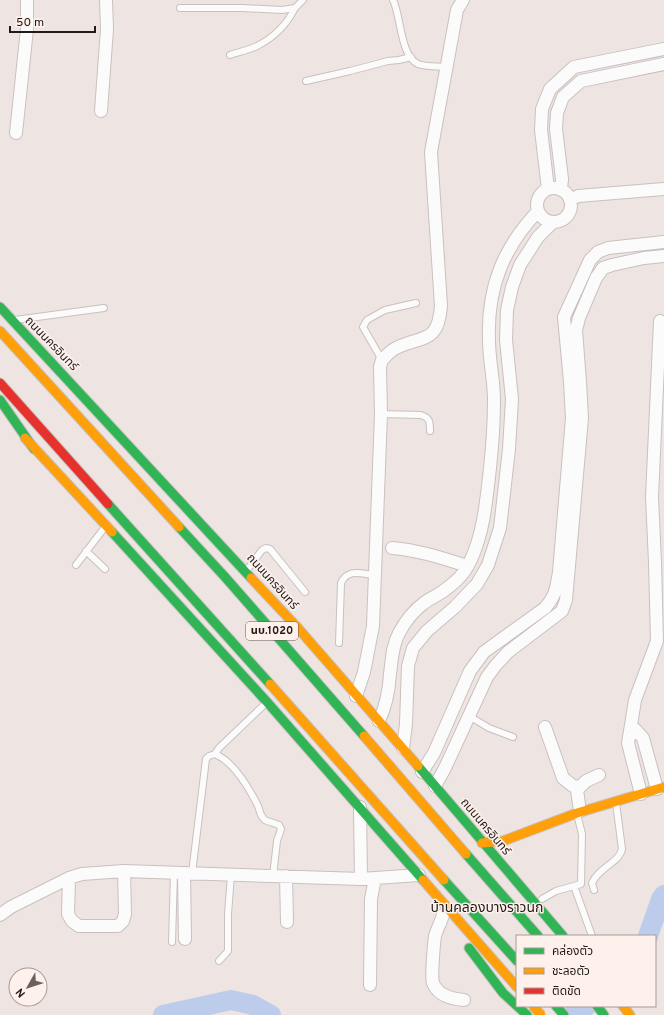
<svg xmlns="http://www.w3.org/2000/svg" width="664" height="1015" viewBox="0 0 664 1015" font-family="Overpass,'Noto Sans Thai',sans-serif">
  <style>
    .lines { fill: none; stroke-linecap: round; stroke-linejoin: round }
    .river { stroke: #bcccea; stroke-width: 20 }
    .lane-casing { stroke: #c8c1bf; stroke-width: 8 }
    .street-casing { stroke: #c8c1bf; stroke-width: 14 }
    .fast-casing { stroke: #c8c1bf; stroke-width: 11 }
    .slow-casing { stroke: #c8c1bf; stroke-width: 11 }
    .jam-casing { stroke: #c8c1bf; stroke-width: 11 }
    .lane { stroke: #fcfbfb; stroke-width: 6 }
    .street { stroke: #fcfbfb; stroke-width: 12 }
    .fast { stroke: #30b455; stroke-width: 9 }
    .slow { stroke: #ff9f0a; stroke-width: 9 }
    .jam { stroke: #e5322d; stroke-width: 9 }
    .slow-bridge-casing { stroke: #c8c1bf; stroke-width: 11; stroke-linecap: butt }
    .slow-bridge { stroke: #ff9f0a; stroke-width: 9 }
    .labels { text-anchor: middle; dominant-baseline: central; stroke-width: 3; stroke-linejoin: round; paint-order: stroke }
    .shield { fill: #fef1ec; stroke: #635a58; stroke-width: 1 }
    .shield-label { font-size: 11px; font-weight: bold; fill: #201a18 }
    .street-label { font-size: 12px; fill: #201a18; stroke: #fef1ec }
    .quarter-label { font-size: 14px; fill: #201a18; stroke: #fef1ec }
  </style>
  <rect width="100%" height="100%" fill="#eee5e2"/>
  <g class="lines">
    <path class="river" d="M648 936 661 899 664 895
      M163 1015 231 1000 253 1005 271 1015
      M572 1015 587 1006"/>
    <g class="lane-casing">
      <path id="lane" d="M393 0C401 15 400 56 418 64 426 67 438 66 446 67
        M180 8H242L282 10 295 8 303 0
        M230 55C239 52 249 50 257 46 273 38 287 24 295 8
        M306 81 350 71 388 61 399 60 411 57
        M15 320 104 308
        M382 360 363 327 367 320 385 310 416 303
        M381 414 421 415C430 418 430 422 430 431
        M86 551 105 569
        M76 565 105 527
        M247 570 262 550 266 548 270 549 305 592
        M339 643 341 583C348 568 361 574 375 575
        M469 716 489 728 513 737
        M215 754 219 748 266 703
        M192 873 206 759 209 756 215 754C234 762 249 788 258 806 260 811 260 816 265 820 268 822 275 823 279 825L281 829 277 841 273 876
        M574 886 592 936
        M594 890 592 883C599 867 619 863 622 849L616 803
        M542 899 556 891 581 884 582 834 577 814
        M172 942 174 873
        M219 961 228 951V914L231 875"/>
    </g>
    <g class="street-casing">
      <path id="street" d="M101 111 107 29 106 0
        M16 133 27 29V0
        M537 205a17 17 0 1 1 34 0a17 17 0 1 1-34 0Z
        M548 189 541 130 542 109 550 89 574 67 664 49
        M561 190 562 179 556 129 557 113 563 97 581 81 664 64
        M570 200 578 196 664 189
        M392 548C418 550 442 558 467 566
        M356 696 364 672 373 626 381 414 380 367 382 360C386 356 390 351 396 348 423 335 438 344 441 306L431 152 457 10 463 0
        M379 721C386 706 389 691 390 674 392 660 392 646 399 633 405 622 413 611 424 603 429 599 436 596 442 592 449 587 459 579 464 572 476 554 482 529 485 509 490 473 494 436 494 400 494 380 489 360 489 340 487 288 503 248 538 211
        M631 725 635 700 657 641 655 562 652 497 660 321
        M545 727 563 778 573 786 579 787
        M403 748 406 724 408 666 413 648 427 631 455 607 477 584 488 565 500 528 509 449 512 399 506 340 507 310 512 287 520 265 538 237 553 222
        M422 772 434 753 470 671 484 652 545 608C556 595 556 589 559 572L572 418 570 382 564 317 590 260 598 252 608 248 664 242
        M435 786 445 768 487 677 496 665 508 652 562 611 566 600 582 418 580 382 576 330 579 318 596 278 603 268 612 265 644 258 664 256
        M641 794 628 743 631 725 643 738 657 789
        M360 807 361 879
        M580 811 577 790 586 781 599 775
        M184 873 185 939
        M286 876 287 922
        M69 878 68 914 72 921 79 926H118L123 921 125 914 124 871
        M0 915 11 907 69 878 82 874 124 871 361 879 419 875
        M443 915C441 922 437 929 435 936 434 943 431 976 433 983 438 996 452 999 464 1000
        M370 985 371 899 375 878"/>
    </g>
    <g class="fast-casing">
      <path id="fast" d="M0 307 251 578
        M0 400 34 449
        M108 504 270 684
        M179 527 225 577 364 736
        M112 532 267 702 423 880
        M418 766 563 936
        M466 854 538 936
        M444 880 517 961
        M469 948 503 993 527 1015
        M556 1006 564 1015
        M597 1006 604 1015"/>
    </g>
    <g class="slow-casing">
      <path id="slow" d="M0 331 179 527
        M25 438 112 532
        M251 578 297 627 418 766
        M270 684 444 880
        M364 736 466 854
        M482 843 503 841 577 813 664 787
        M423 880 517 987
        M623 1006 630 1015"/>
    </g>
    <g class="jam-casing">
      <path id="jam" d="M0 383 108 504"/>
    </g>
    <use href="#lane" class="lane"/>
    <use href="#street" class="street"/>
    <use href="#fast" class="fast"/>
    <use href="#slow" class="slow"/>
    <use href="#jam" class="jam"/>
    <g class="slow-bridge-casing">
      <path id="slow-bridge" d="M533 1006 541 1015"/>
    </g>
    <use href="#slow-bridge" class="slow-bridge"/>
  </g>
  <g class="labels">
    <rect class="shield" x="246" y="622" width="52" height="18" rx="3"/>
    <g class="shield-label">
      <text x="272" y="631">นบ.1020</text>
    </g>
    <g class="street-label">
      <text transform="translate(51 344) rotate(46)">ถนนนครอินทร์</text>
      <text transform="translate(272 582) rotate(48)">ถนนนครอินทร์</text>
      <text transform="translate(485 827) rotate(50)">ถนนนครอินทร์</text>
    </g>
    <g class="quarter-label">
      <text x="487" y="908">บ้านคลองบางราวนก</text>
    </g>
  </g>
  <rect x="516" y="935" width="140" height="72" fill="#fef1ec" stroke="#a59b97"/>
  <rect x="524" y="948" width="20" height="6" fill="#30b455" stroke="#a59b97"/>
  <text x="552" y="955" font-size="12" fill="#201a18">คล่องตัว</text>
  <rect x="524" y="968" width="20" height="6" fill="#ff9f0a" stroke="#a59b97"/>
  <text x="552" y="975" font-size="12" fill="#201a18">ชะลอตัว</text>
  <rect x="524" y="988" width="20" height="6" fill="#e5322d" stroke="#a59b97"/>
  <text x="552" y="995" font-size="12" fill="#201a18">ติดขัด</text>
  <g transform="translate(28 987) rotate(231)"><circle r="19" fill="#fef1ec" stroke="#a59b97"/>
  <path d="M0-3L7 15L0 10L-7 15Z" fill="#68615f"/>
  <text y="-6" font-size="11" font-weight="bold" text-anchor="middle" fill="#201a18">N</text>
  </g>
  <path d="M10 26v6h85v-6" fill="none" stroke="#201a18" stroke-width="2"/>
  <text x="16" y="26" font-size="12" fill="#201a18" stroke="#fef1ec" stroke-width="3" paint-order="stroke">50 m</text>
</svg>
